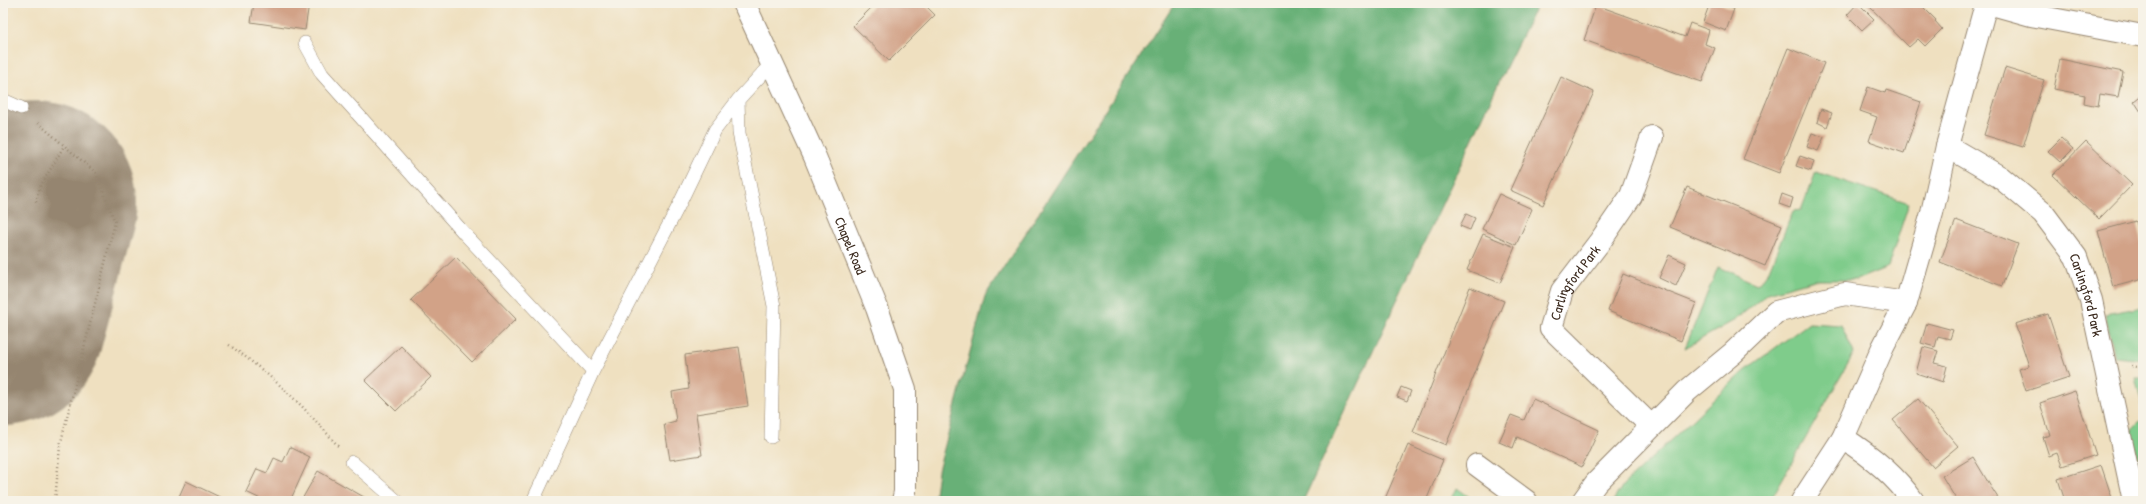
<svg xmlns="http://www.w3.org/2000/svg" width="2146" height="504" viewBox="0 0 2146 504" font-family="'Patrick Hand',sans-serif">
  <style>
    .green { fill: #7fcc8b; stroke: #5d7b54 }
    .forest { fill: #67b077; stroke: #516d4a }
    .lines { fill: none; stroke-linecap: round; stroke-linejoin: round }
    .runway { stroke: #95856f; stroke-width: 202 }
    .building { fill: #d2a287 }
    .service-casing { stroke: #95856f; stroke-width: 14 }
    .minor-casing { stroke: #95856f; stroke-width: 24 }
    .tertiary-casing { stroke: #95856f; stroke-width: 24 }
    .path { stroke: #95856f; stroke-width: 2.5; stroke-dasharray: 1 3; stroke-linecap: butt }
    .service { stroke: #fff; stroke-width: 13 }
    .minor { stroke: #fff; stroke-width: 22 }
    .tertiary { stroke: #fff; stroke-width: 22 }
    .labels { text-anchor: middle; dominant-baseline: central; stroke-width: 3; stroke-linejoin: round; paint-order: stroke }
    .street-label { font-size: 14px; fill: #3b2a1e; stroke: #f7f3e8 }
  </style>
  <rect width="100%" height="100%" fill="#f7f3e8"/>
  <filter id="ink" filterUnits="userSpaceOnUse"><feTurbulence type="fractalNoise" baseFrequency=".025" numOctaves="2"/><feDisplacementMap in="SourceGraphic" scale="8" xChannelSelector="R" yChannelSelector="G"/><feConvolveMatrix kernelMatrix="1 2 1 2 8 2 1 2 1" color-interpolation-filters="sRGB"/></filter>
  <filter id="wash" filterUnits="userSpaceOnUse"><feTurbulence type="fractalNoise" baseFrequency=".012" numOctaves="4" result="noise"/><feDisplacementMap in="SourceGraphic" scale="16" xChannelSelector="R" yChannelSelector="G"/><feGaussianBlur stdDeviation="0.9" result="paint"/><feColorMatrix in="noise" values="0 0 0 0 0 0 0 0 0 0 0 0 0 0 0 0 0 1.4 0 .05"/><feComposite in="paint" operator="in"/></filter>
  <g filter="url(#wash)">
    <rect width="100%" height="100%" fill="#efe0c0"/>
    <path class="green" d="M1816 172 1909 203 1888 267 1856 280H1814L1768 293 1735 320 1685 348 1718 267 1757 284 1767 275 1793 211 1801 210Z
      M2143 307V360L2115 357 2105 314Z
      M1809 323 1841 325 1854 353 1770 501H1613L1623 485 1745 370Z
      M2135 377H2143V408Z
      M2143 418V490L2132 429Z
      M1457 488 1472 499 1471 501H1451Z"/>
    <path class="forest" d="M1175 3H1538L1509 61 1303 501H934L938 471 985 296Z"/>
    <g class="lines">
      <path class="runway" d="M3 325 36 202"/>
    </g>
    <g id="blocks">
      <path class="building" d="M254 3H309L305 30 251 22Z
        M876 3H923L935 15 889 61 853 26Z
        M1710 3H1718L1734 9 1726 31 1703 22Z
        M1858 3 1874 19 1862 30 1847 15Z
        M1866 3H1919L1936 20 1935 21 1942 29 1925 46 1918 39 1909 47Z
        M1596 5 1685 37 1690 23 1709 30 1705 44 1715 48 1702 82 1584 40Z
        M1788 48 1824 63 1779 173 1743 159Z
        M2060 59 2123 72 2118 97 2100 94 2098 106 2084 103 2085 95 2054 89Z
        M2005 68 2044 80 2023 147 1984 135Z
        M1561 77 1594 92 1543 205 1510 190Z
        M1868 87 1885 93 1886 90 1921 102 1904 153 1869 141 1877 117 1860 111Z
        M2143 94V115L2134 101Z
        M1821 109 1832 113 1827 127 1817 122Z
        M1812 133 1824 137 1818 151 1807 147Z
        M2061 138 2073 149 2060 162 2048 151Z
        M2086 141 2132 185 2099 219 2053 175Z
        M1800 156 1814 161 1811 171 1796 166Z
        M1687 187 1782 225 1765 266 1670 227Z
        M1499 194 1532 209 1516 245 1482 229Z
        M1782 194 1793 198 1790 208 1779 204Z
        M1466 214 1475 218 1470 230 1460 226Z
        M1956 220 2018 244 2002 286 1940 262Z
        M2136 221 2143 248V279L2113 287 2098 231Z
        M1483 234 1515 247 1500 283 1467 270Z
        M1669 255 1686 263 1676 286 1659 278Z
        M456 257 516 319 472 362 411 300Z
        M1623 274 1696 303 1681 341 1608 311Z
        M1470 287 1504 301 1446 445 1413 432Z
        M2048 314 2069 377 2026 391 2019 369 2029 366 2015 324Z
        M1927 323 1953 330 1950 339 1938 336 1935 347 1921 343Z
        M401 346 431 377 396 411 365 380Z
        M739 347 748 406 696 414 702 455 670 460 664 424 676 421 672 392 689 389 685 355Z
        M1923 347 1938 351 1934 363 1947 366 1943 382 1916 373Z
        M1401 387 1411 391 1407 401 1397 397Z
        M2075 391 2096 455 2062 466 2057 453 2049 456 2043 437 2050 435 2040 403Z
        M1533 399 1599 430 1582 467 1517 437 1513 448 1499 442 1511 415 1524 420Z
        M1918 399 1958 446 1933 467 1893 420Z
        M1408 445 1443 460 1426 501H1384Z
        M290 447 310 457 290 501H265L246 492 257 469 267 473 274 458 283 462Z
        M1973 457 1991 487 2000 501H1957L1942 476Z
        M2101 465 2113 501H2065L2058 479Z
        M318 471 371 501H301Z
        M186 481 228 501H177Z"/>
    </g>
  </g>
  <g filter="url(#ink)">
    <use href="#blocks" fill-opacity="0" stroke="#95856f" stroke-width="1"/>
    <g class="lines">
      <g class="service-casing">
        <path id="service" d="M305 43 322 74 463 232 593 371
          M3 100 21 108
          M738 100 739 133 774 306 771 437
          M352 462 397 501
          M533 501 593 371 678 207 715 130 738 100 772 63"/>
      </g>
      <g class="minor-casing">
        <g id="minor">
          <path d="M1988 3 2031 15 2143 36"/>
          <path id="s1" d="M1947 146 2000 177 2043 213 2076 257 2091 300 2134 501"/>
          <path id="s2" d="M1651 426 1551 328 1562 291 1601 240 1631 196 1652 137"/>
          <path d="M1843 438C1870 455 1895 475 1913 501"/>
          <path d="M1477 465 1526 501"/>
          <path d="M1583 501 1596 483 1687 391 1733 353 1776 312 1845 294 1906 303"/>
          <path d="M1802 501 1843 438 1883 347 1906 303 1932 213 1947 146 1983 15 1989 3"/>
        </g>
      </g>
      <g class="tertiary-casing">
        <g id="tertiary">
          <path id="s3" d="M744 3 815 157 877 308 905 389V492L903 501"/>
        </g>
      </g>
      <path class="path" d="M38 123 96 173 115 222 60 446 55 501
        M36 202 40 187 64 146
        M229 345C272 375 304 406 338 446
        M2132 366 2143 368"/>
      <use href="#service" class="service"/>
      <use href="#minor" class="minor"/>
      <use href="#tertiary" class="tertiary"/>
    </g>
  </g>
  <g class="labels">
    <g class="street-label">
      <text stroke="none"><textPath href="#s3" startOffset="265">Chapel Road</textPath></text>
      <text stroke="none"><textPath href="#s2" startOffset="192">Carlingford Park</textPath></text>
      <text stroke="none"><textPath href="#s1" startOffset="212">Carlingford Park</textPath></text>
    </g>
  </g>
  <rect width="2146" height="504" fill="none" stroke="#f7f3e8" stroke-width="16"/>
</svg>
